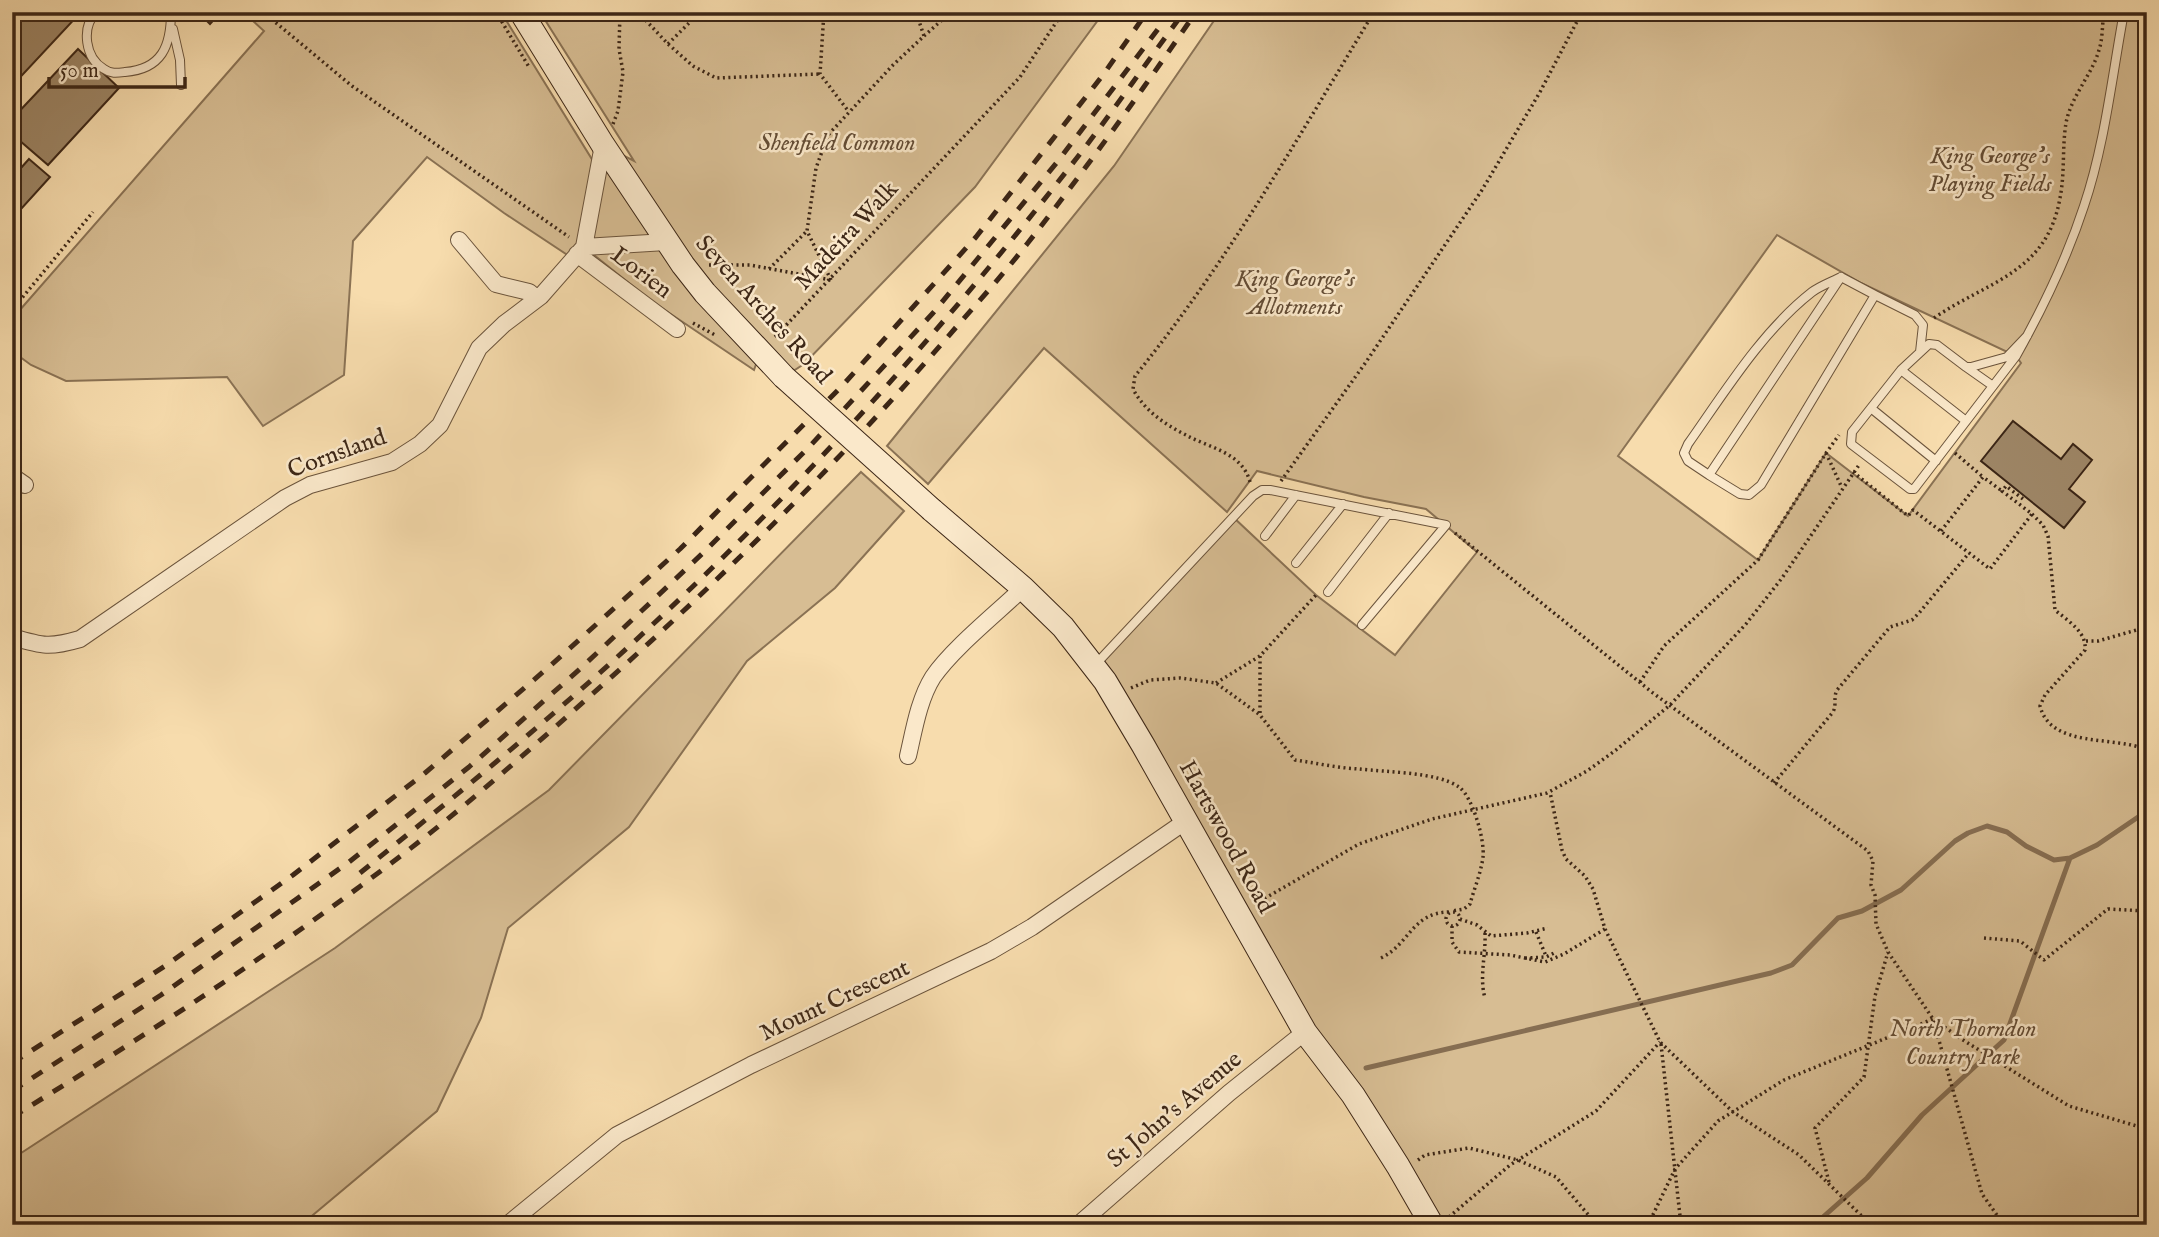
<svg xmlns="http://www.w3.org/2000/svg" width="2159" height="1237" viewBox="0 0 2159 1237" font-family="'IM FELL English',serif">
  <style>
    .green { fill: #d7bd93; stroke: #8a7254; stroke-width: 2; fill-rule: evenodd }
    .lines { fill: none; stroke-linecap: round; stroke-linejoin: round }
    .stream { stroke: #866e52; stroke-width: 5 }
    .building { fill: #9d8565; stroke: #3c2616; stroke-width: 2 }
    .lane-casing { stroke: #6b543c; stroke-width: 10 }
    .street-casing { stroke: #6b543c; stroke-width: 18 }
    .secondary-casing { stroke: #3c2616; stroke-width: 25 }
    .path { stroke: #3c2616; stroke-width: 3.5; stroke-dasharray: 2 3.5; stroke-linecap: butt }
    .lane { stroke: #fae8ca; stroke-width: 8 }
    .street { stroke: #fae8ca; stroke-width: 16 }
    .secondary { stroke: #fae8ca; stroke-width: 23 }
    .rail { stroke: #3c2616; stroke-width: 5; stroke-dasharray: 12 12; stroke-linecap: butt }
    .secondary-bridge-casing { stroke: #3c2616; stroke-width: 25; stroke-linecap: butt }
    .secondary-bridge { stroke: #fae8ca; stroke-width: 23 }
    .labels { text-anchor: middle; dominant-baseline: central; stroke-width: 5; stroke-linejoin: round; paint-order: stroke }
    .park-label { font-size: 24px; font-style: italic; fill: #634c35; stroke: #fae8ca }
    .street-label { font-size: 24px; fill: #3c2616; stroke: #fae8ca }
  </style>
  <rect width="100%" height="100%" fill="#f7dcad"/>
  <filter id="stains"><feTurbulence type="fractalNoise" baseFrequency=".00286" numOctaves="4"/><feColorMatrix values="0 0 0 0 .2 0 0 0 0 .09 0 0 0 0 .02 0 0 0 .5 -.17"/></filter>
  <radialGradient id="worn" r=".72"><stop offset=".6" stop-color="#630" stop-opacity="0"/><stop offset="1" stop-color="#630" stop-opacity=".3"/></radialGradient>
  <path class="green" d="M243 12H501L598 169 603 145 634 161 540 12H1104L975 187 804 364 784 377 760 353 754 370 650 300 584 247 569 256 504 213 427 157 353 241 344 375 263 426 227 377 66 381 31 365 12 351V319L264 31Z
    M1220 12H2147V1225H1435L1094 667 1233 517 1316 595 1395 655 1477 552 1426 509 1364 497 1257 471 1227 512 1044 348 928 484 887 446 1114 166ZM1777 235 1861 283 2016 356 2021 363 1908 516 1826 453 1758 560 1618 456Z
    M861 472 904 511 835 588 747 661 629 827 508 928 481 1018 437 1111 301 1225H12V1159L335 948 549 790Z"/>
  <g class="lines">
    <path class="stream" d="M1366 1068 1771 973 1792 965 1838 918 1862 911 1901 890 1955 841 1968 833 1987 826 2007 832 2026 846 2054 860 2070 858 2097 845 2147 811
      M1814 1225 1867 1178 1922 1115 2004 1040 2070 858"/>
  </g>
  <path class="building" d="M12 12H81L12 86Z
    M198 12H221L210 24Z
    M78 49 119 88 48 165 12 134V119Z
    M29 159 50 177 12 219V178Z
    M2013 421 2061 459 2073 444 2092 460 2069 489 2085 502 2064 528 1981 461Z"/>
  <g class="lines">
    <g class="lane-casing">
      <path id="lane" d="M96 12C81 28 85 58 104 69 111 74 117 73 125 72 162 69 171 46 171 12
        M173 29 180 60 181 85
        M1841 277 1875 295
        M2027 336 2007 357 1971 367H1966L1937 345 1929 344 1901 370 1852 432 1851 444 1910 489H1914L2016 356C2043 308 2067 258 2084 206 2105 144 2112 76 2124 12
        M1966 367 1993 386
        M1901 370 1966 421
        M1872 409 1936 461
        M1709 475 1688 461 1684 453 1688 444C1724 393 1762 331 1812 292 1820 286 1831 282 1841 277L1709 475 1740 494 1749 495 1761 485 1875 295 1915 315 1923 325 1920 352
        M1265 536 1296 495
        M1296 563 1343 504
        M1328 592 1389 513
        M1096 664 1253 496 1262 490H1270L1446 525 1362 625"/>
    </g>
    <g class="street-casing">
      <path id="street" d="M459 240 496 284 529 292 535 297 541 296
        M584 247 666 242
        M577 254 677 329
        M12 476 25 485
        M12 637C43 646 49 648 80 639L285 498 310 485 392 462 420 444 440 425 479 348 504 324 541 296 584 247 603 145
        M908 756C914 730 919 699 933 677 953 648 997 613 1023 588
        M507 1225 617 1135 751 1065 991 951 1032 927 1186 821
        M1078 1225 1229 1093 1305 1032"/>
    </g>
    <g class="secondary-casing">
      <path id="secondary" d="M521 12 603 145 683 265 705 293 784 377
        M932 510 1023 588 1063 627 1105 681 1143 745 1305 1032 1353 1095 1398 1166 1432 1225"/>
    </g>
    <path class="path" d="M263 12 352 86 569 237
      M496 12 529 67
      M638 12 668 44 693 66 716 78 820 74
      M824 12 820 74 849 112
      M924 36 951 12
      M668 44 700 12
      M613 124 618 111 623 72 619 49 620 12
      M709 265H750L831 280
      M769 269 807 231
      M831 280 807 231 816 168 828 135 893 65 924 36 916 12
      M12 310 93 212
      M1934 318C1988 281 2047 273 2060 198 2065 173 2062 147 2066 123 2071 96 2092 75 2099 50 2103 38 2102 24 2104 12
      M693 323 717 336
      M775 337 1020 77 1063 12
      M1826 453 1842 488
      M1955 453 1983 477
      M1853 472 1908 516 1913 510 1990 569 2032 514 2002 491 2006 486 2023 499
      M1281 481 1366 362 1482 190 1540 92 1582 12
      M1250 482C1242 452 1209 448 1186 435 1164 424 1144 410 1133 389L1135 376C1227 263 1299 136 1374 12
      M2032 514 2043 525 2048 536 2055 610C2068 621 2087 632 2085 650L2045 695 2040 706C2051 749 2114 735 2147 750
      M1941 531 1983 477 2002 491
      M1455 533 1653 693 1868 851 1873 861 1871 885 1875 895 1876 924 1888 952 1933 1019 1982 1194 2004 1225
      M2086 641H2098L2147 627
      M1260 656V715
      M1640 682 1664 646 1758 560 1826 453 1839 435
      M1216 683 1260 656 1316 595
      M1131 688 1150 680 1180 678 1216 683 1260 715 1295 760C1316 763 1338 768 1359 769 1385 772 1438 772 1459 787 1473 797 1485 841 1483 857 1481 873 1474 889 1470 904L1464 909 1452 911
      M1774 783 1833 712C1837 704 1833 698 1837 690L1890 627 1912 620 1919 613 1969 553
      M1255 904 1359 844 1432 819 1547 793 1587 771 1616 750 1670 705 1746 624 1782 578 1859 465
      M1446 919a7 7 0 1 1 14 0a7 7 0 1 1-14 0Z
      M1460 919 1477 925 1491 936 1527 933 1548 928
      M1452 926V942L1459 952 1510 955 1545 962 1564 954 1605 929 1593 889 1585 876 1566 859 1562 850 1550 792
      M1605 929 1660 1042 1733 1112 1799 1155 1871 1225
      M1536 932 1546 956
      M1485 933C1486 955 1479 977 1485 998
      M1984 938 2020 941 2044 960 2108 909 2147 911
      M1381 958C1410 944 1412 912 1450 912
      M1525 958 1546 957 1556 952
      M1661 1044 1681 1225
      M1418 1160 1425 1155 1469 1148 1518 1160 1556 1177 1597 1225
      M1829 1182 1815 1128 1864 1077 1875 996 1888 952
      M1449 1217 1510 1165 1596 1111 1660 1042
      M1648 1225 1675 1169 1718 1121 1784 1080 1933 1019 1963 1040 2069 1106 2147 1129"/>
    <use href="#lane" class="lane"/>
    <use href="#street" class="street"/>
    <use href="#secondary" class="secondary"/>
    <path class="rail" d="M360 873C459 793 558 713 651 626 805 483 947 325 1076 159 1111 114 1144 66 1178 20
      M12 1063 165 966 293 875 425 773 550 666 680 549 842 386 976 237 1103 75 1147 12
      M12 1091 161 995 349 862 469 767 581 668 703 553 810 446 933 313 1058 161 1171 12
      M12 1117C152 1032 290 942 420 841 484 791 545 736 607 681 731 570 849 452 958 325 981 299 1005 272 1027 244 1086 169 1142 91 1196 12"/>
    <g class="secondary-bridge-casing">
      <path id="secondary-bridge" d="M784 377 932 510"/>
    </g>
    <use href="#secondary-bridge" class="secondary-bridge"/>
  </g>
  <g class="labels">
    <g class="park-label">
      <text x="837" y="143">Shenfield Common</text>
      <text x="1990" y="156">King George's<tspan x="1990" dy="28">Playing Fields</tspan></text>
      <text x="1295" y="279">King George's<tspan x="1295" dy="28">Allotments</tspan></text>
      <text x="1963" y="1029">North Thorndon<tspan x="1963" dy="28">Country Park</tspan></text>
    </g>
    <g class="street-label">
      <text transform="translate(847 236) rotate(-47)">Madeira Walk</text>
      <text transform="translate(641 273) rotate(37)">Lorien</text>
      <text transform="translate(763 310) rotate(48)">Seven Arches Road</text>
      <text transform="translate(337 454) rotate(-20)">Cornsland</text>
      <text transform="translate(1226 837) rotate(61)">Hartswood Road</text>
      <text transform="translate(835 1001) rotate(-25)">Mount Crescent</text>
      <text transform="translate(1175 1110) rotate(-40)">St John's Avenue</text>
    </g>
  </g>
  <rect width="2159" height="1237" fill="none" stroke="#f7dcad" stroke-width="42"/>
  <rect x="14" y="14" width="2131" height="1209" fill="none" stroke="#3c2616" stroke-width="3.5"/>
  <rect x="21" y="21" width="2117" height="1195" fill="none" stroke="#3c2616" stroke-width="2"/>
  <path d="M49 77v10h136v-10" fill="none" stroke="#3c2616" stroke-width="3.5"/>
  <text x="60" y="77" font-size="21" fill="#3c2616" stroke="#fae8ca" stroke-width="5" paint-order="stroke">50 m</text>
  <rect width="100%" height="100%" filter="url(#stains)"/>
  <rect width="100%" height="100%" fill="url(#worn)"/>
</svg>
